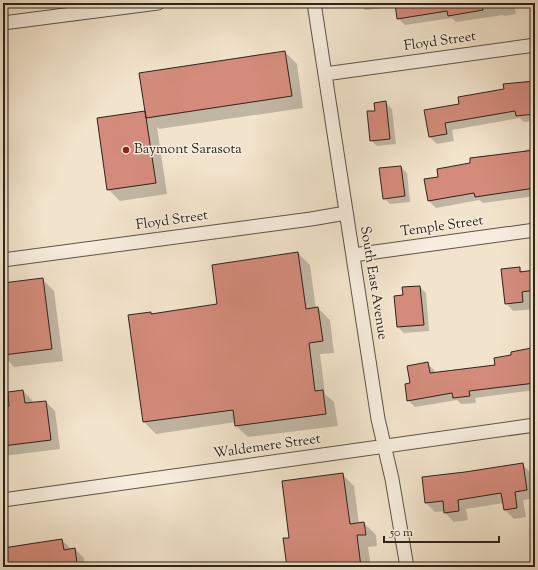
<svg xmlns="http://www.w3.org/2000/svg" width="538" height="570" viewBox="0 0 538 570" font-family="'Sorts Mill Goudy',serif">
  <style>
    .shadow { fill: #0003 }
    .building { fill: #d48b7b; stroke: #2d2419 }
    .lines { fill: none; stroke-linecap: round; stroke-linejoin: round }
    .minor-casing { stroke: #5e5446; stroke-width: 15 }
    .minor { stroke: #f7edde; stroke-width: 13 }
    .poi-dot { fill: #8f2418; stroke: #f7edde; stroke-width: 1.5 }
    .labels { text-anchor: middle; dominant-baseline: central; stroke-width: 3; stroke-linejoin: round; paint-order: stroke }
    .street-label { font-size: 14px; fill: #2d2419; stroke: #f7edde }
    .poi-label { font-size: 14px; fill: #2d2419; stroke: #f7edde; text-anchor: start }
  </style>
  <rect width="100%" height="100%" fill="#f2e4cc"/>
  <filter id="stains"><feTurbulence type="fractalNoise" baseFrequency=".005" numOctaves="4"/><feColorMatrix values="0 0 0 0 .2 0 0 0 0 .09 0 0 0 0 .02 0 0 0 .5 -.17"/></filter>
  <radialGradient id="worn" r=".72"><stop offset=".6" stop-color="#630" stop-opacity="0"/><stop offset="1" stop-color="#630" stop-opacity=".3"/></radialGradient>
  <path class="shadow" d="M359 3H386V8L365 10Z
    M396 3H514L516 14 504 16 503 15 456 22 452 18 405 25 398 18Z
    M285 52 297 64 303 108 159 129 157 127 167 194 120 201 108 189 144 112Z
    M535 82V121L524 122 520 118 452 130 454 141 437 144 430 137 460 104Z
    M386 103 392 109 396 144 377 146 371 140 376 111Z
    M535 148V196L483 203 479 200 436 208 429 201 439 177 525 153 524 150Z
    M401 167 407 173 410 202 390 204 384 198Z
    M298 253 310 265 316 309 318 308 330 320 334 353 320 354 325 394 334 402 338 426 248 437 236 426V422L156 434 144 422 150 313 152 314 218 305Z
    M519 268 523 272 535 271V309L513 311 506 303Z
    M42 279 54 291 63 361 14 367 3 355V284Z
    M420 287 426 293 429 331 404 333 398 327 404 296Z
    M531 350 535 352V390L475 398 476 403 461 404 457 400 415 407 408 400 411 384 427 363 434 370 435 374 497 366 512 356Z
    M23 391 32 400 33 403 46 402 55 411 60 449 3 456V408L11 407Z
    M522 464 531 473 535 497V498L523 500 526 517 514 519 505 510 504 503 466 509 468 520 454 522 445 513V511L435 512 426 503Z
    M342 474 354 486 359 524 364 523 376 535 377 546 368 547 371 567H288L291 538Z
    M62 540 71 549H75L84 558 85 567H4L3 549Z"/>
  <path class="building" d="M395 3H482L483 10 448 16 447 11 397 19Z
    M285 51 292 96 146 118 139 73Z
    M535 81V114L516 116 515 111 445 123 447 134 429 137 424 110 459 104 458 97 504 89 503 84Z
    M386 101 390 139 370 141 367 111H375L374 103Z
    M145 111 156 183 107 190 97 118Z
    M535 150V188L475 197 474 193 428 201 424 179 438 177 437 169 470 163V158Z
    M401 166 405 196 383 199 379 168Z
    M298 252 306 309 318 307 323 341 309 343 315 391 323 390 326 414 235 426 233 410 143 422 128 315 151 312V314L217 304 212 265Z
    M520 267V272L535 270V290L522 292 523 302 505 304 501 269Z
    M43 278 52 349 3 355V283Z
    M420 286 424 325 397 327 394 296 403 295 402 287Z
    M531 348 535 374V383L469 391 470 396 453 398 452 393 407 401 405 384 410 383 407 366 428 362 430 373 495 365 494 358 511 355V352Z
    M23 390 25 403 46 401 51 440 3 446V407L9 406 8 392Z
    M523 463 527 490 515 492 517 508 504 510 501 493 458 500 459 511 444 513 443 501 425 503 422 477 465 472Z
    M343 473 350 524 364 522 366 535H357L361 567H328V564L309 567H287L283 538H289L282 481Z
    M62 539 64 550 75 548 77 563 51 567H3V548Z"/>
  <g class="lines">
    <g class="minor-casing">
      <path id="minor" d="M314 3 378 419 392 479 407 567
        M3 23 158 3
        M325 74 535 45
        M353 255 535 230
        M3 260 311 219 346 213
        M3 500 535 425"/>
    </g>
    <use href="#minor" class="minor"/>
  </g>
  <circle class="poi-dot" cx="126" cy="150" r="4"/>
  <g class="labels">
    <g class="street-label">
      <text transform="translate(440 42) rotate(-8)">Floyd Street</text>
      <text transform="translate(172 221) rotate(-8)">Floyd Street</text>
      <text transform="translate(442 227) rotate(-8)">Temple Street</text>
      <text transform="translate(373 283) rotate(81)">South East Avenue</text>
      <text transform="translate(267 447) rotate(-8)">Waldemere Street</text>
    </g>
    <g class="poi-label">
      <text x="134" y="150">Baymont Sarasota</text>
    </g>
  </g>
  <rect width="538" height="570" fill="none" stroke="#f2e4cc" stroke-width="16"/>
  <rect x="4" y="4" width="530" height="562" fill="none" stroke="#2d2419" stroke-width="2"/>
  <rect x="8" y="8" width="522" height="554" fill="none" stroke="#2d2419"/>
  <path d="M384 536v6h115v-6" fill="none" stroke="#2d2419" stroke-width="2"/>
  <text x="390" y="536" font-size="12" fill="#2d2419" stroke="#f7edde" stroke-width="3" paint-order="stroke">50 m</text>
  <rect width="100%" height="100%" filter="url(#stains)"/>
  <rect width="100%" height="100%" fill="url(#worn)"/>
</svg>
